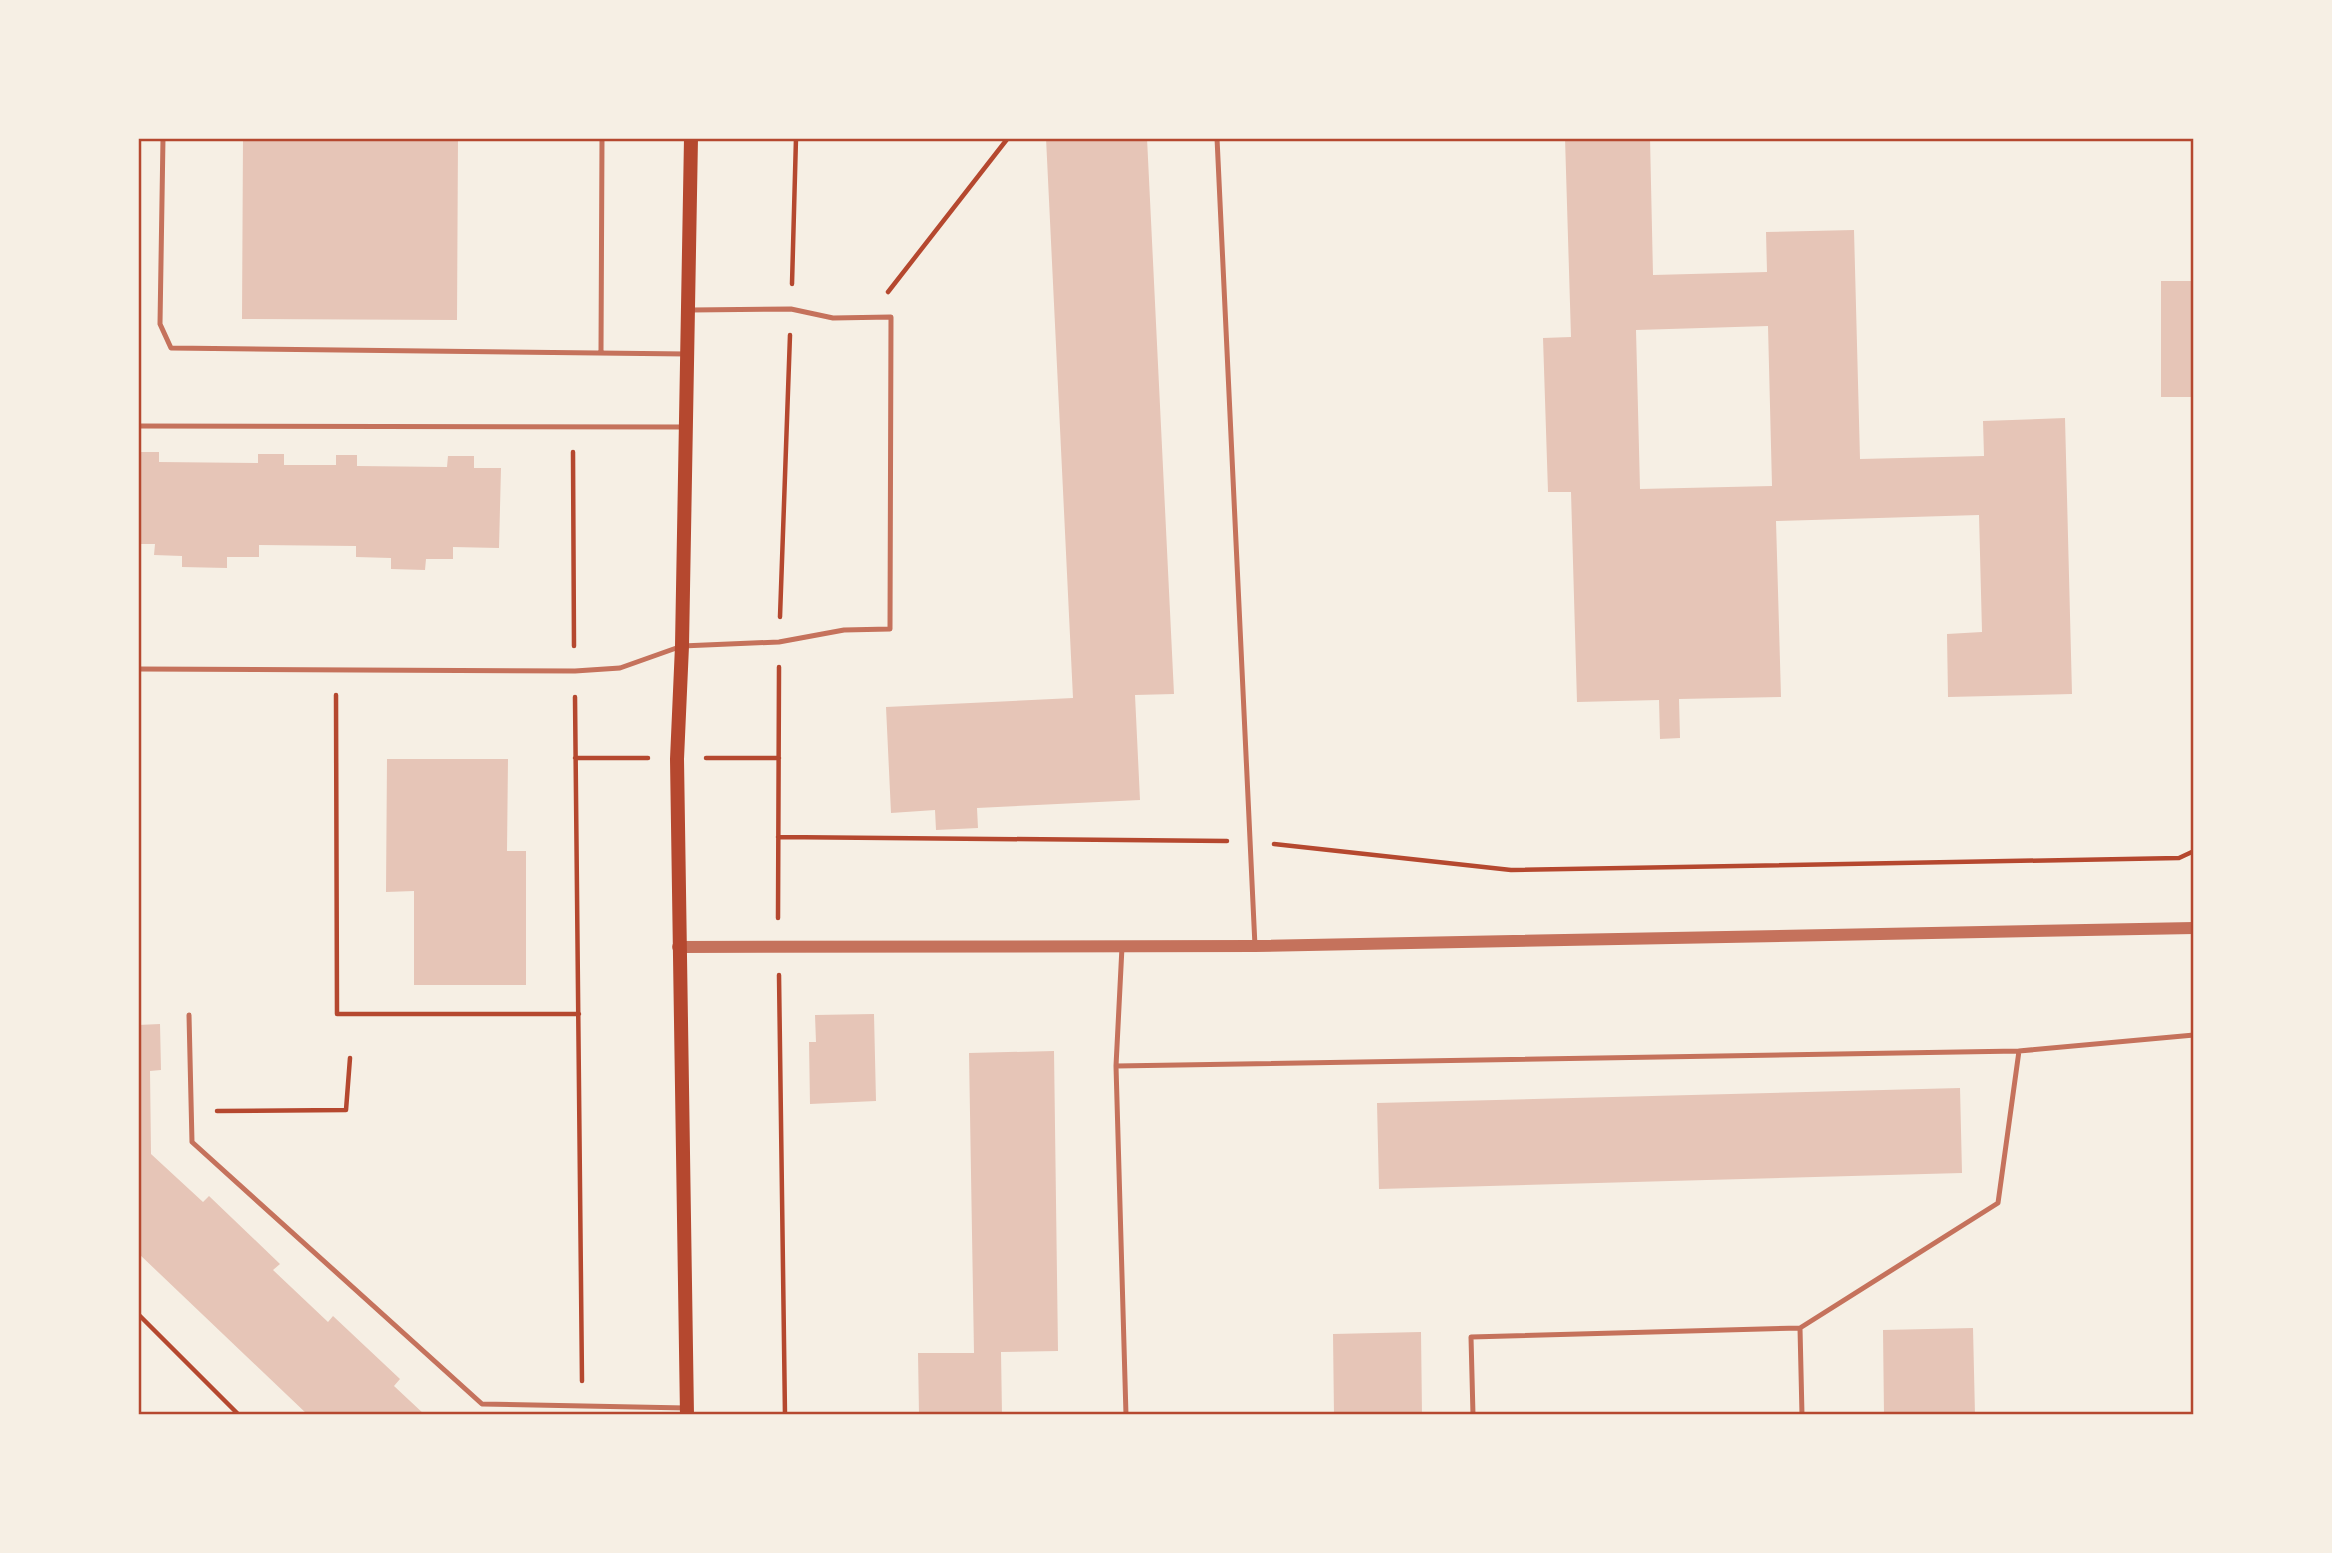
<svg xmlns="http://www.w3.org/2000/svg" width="2332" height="1553" viewBox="0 0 2332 1553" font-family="Arial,sans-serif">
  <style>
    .building { fill: #e6c5b7; fill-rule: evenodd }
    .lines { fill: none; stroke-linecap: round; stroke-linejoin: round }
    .path { stroke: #b5482f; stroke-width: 4.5 }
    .service { stroke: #c5725c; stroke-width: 5 }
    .tertiary { stroke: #c5725c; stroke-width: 12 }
    .secondary { stroke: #b5482f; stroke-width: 14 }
    .neatline { fill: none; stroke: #b5482f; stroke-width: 2.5 }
  </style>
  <rect width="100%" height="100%" fill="#f6efe4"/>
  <path class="building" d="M243 138H458L457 320 242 319Z
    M1046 138H1147L1174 694 1135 695 1140 800 977 808 978 828 936 830 935 810 891 813 886 707 1073 698Z
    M1565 138H1650L1653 275 1767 272 1766 232 1854 230 1860 459 1984 456 1983 421 2065 418 2072 694 1948 697 1947 634 1982 632 1979 515 1776 521 1781 697 1679 699 1680 738 1660 739 1659 700 1577 702 1571 492H1548L1543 338 1571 337ZM1768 326 1772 486 1640 489 1636 330Z
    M2161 281H2194V397H2161Z
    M138 452H159V462L258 463V454H284V465H336V455H357V466L447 467 448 456H474V468H501L499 548 453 547V559H426L425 570 391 569V558L356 557V546L259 545V557H227V568L182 567V556L154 555 155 544H138Z
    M387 759H508L507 851H526V985H414V891L386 892Z
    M874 1014 876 1101 810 1104 809 1042H816L815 1015Z
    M160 1024 161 1070 150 1071 151 1154 203 1202 209 1196 280 1264 273 1270 328 1322 333 1316 400 1379 394 1386 425 1415H308L138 1253V1025Z
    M1054 1051 1058 1351 1001 1352 1002 1415H919L918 1353H974L969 1053Z
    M1960 1088 1962 1173 1379 1189 1377 1103Z
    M1973 1328 1975 1415H1884L1883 1330Z
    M1421 1332 1422 1415H1334L1333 1334Z"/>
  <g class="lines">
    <path class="path" d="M792 284 796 138
      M888 292 1008 138
      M573 452 574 646
      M780 617 790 335
      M336 695 337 1014H579
      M575 697 582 1381
      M575 758H648
      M706 758H779
      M778 837 1227 841
      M1274 844 1511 870 2179 858 2194 851
      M778 918 779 667
      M779 975 785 1415
      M217 1111 346 1110 350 1058
      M138 1314 239 1415"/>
    <path class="service" d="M163 138 160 324 171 348 687 354
      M1217 138 1255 946
      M601 353 602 138
      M138 426 686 427
      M138 669 575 671 620 668 682 646 779 642 844 630 890 629 891 317 833 318 791 309 691 310
      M1122 947 1116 1066 2019 1051 2194 1035
      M189 1015 192 1142 482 1404 686 1408
      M1116 1066 1126 1415
      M1800 1328 1802 1415
      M1473 1415 1471 1337 1800 1328 1998 1203 2019 1051"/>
    <path class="tertiary" d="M678 947 1255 946 2194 928"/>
    <path class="secondary" d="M687 1415 677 759 682 646 691 138"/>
  </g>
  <rect width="2332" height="1553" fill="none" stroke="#f6efe4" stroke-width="280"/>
  <rect x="140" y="140" width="2052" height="1273" class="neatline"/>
</svg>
